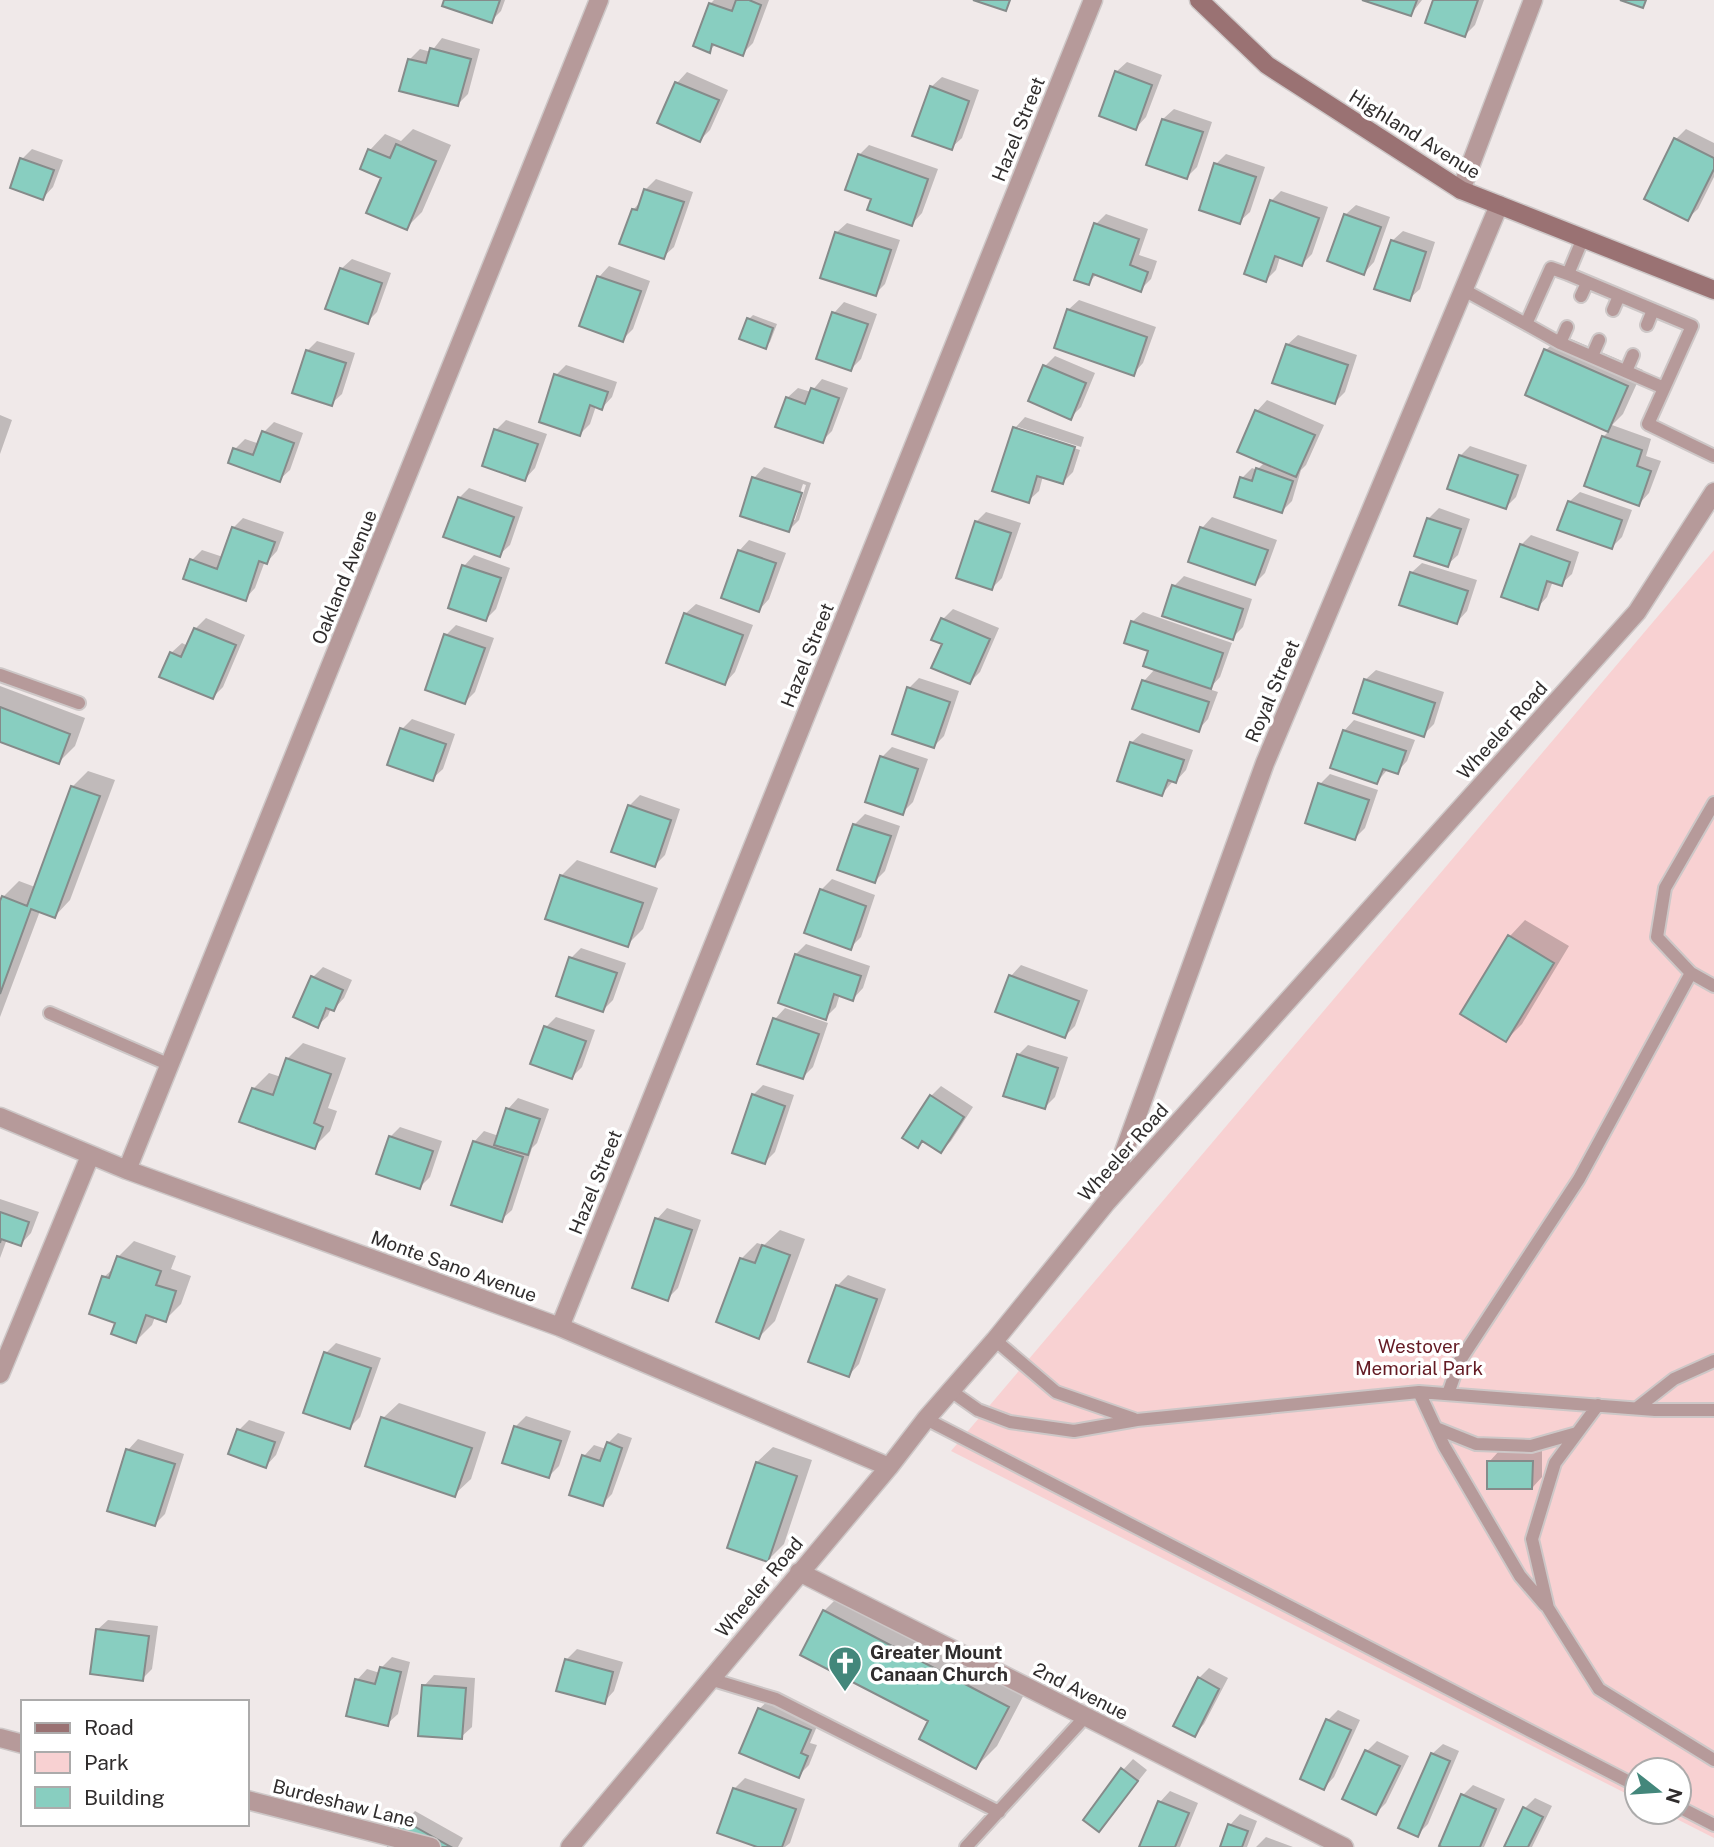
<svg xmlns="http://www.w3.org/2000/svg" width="1714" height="1847" viewBox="0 0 1714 1847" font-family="'Public Sans',sans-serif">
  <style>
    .green { fill: #f8d1d2 }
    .shadow { fill: #0003; fill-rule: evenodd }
    .building { fill: #88cec0; stroke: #858b8a; stroke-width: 2 }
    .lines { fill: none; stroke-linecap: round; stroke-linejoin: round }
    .service-casing { stroke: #cdc7c7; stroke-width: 16 }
    .minor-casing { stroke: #cdc7c7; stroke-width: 21 }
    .secondary-casing { stroke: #cdc7c7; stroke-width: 21 }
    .service { stroke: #b69a9a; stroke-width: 12 }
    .minor { stroke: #b69a9a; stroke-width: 18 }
    .secondary { stroke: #9a7273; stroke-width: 18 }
    .labels { text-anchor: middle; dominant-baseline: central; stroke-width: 7; stroke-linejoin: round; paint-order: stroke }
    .street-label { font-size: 19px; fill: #302d2d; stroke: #fff }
    .park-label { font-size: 19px; fill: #641b24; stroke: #fff }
    .poi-label { font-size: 19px; font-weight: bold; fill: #302d2d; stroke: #fff; text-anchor: start }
  </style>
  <rect width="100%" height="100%" fill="#f0e9e9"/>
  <path class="green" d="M1714 550V1838L1663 1812H1679V1770H1637V1799L951 1451Z"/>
  <path class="shadow" d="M446 0H505L501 11 491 21Z
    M714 0H769L753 43 742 54 716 44 709 51 710 4Z
    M1368 0H1422L1411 14Z
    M1435 0H1484L1475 25 1465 35Z
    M442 38 480 49 468 94 458 104 410 59 420 49 431 52Z
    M1127 62 1162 75 1146 117 1136 128 1116 72Z
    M687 72 728 90 710 130 700 140 660 122 677 83Z
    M942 77 979 90 962 138 951 148 931 87Z
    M1174 109 1212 122 1197 167 1187 177 1163 119Z
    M413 129 451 145 422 212 406 228 370 150 385 134 401 141Z
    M1686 129 1714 143V177L1698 209 1687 219 1676 139Z
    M869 145 938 169 922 213 912 224 874 198 859 155Z
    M32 149 63 160 53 187 43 198 22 159Z
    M1226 154 1265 167 1250 212 1239 222 1216 164Z
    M656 179 693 192 674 247 663 257 633 210 641 201 645 190Z
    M1281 191 1328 207 1312 254 1302 264 1280 257 1276 270 1266 280 1271 201Z
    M1356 205 1390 217 1374 262 1364 273 1345 215Z
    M1106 214 1148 229 1139 255 1157 261 1151 279 1140 290 1097 274 1088 283 1096 224Z
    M847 223 900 240 885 284 875 294 836 233Z
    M1403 231 1435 242 1420 289 1409 299 1392 241Z
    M352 259 391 273 377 312 367 322 341 269Z
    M609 266 650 281 633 329 622 340 599 277Z
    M1079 300 1156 327 1143 363 1133 374 1068 310Z
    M844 302 877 314 861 359 851 369 818 358 834 313Z
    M753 315 777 324 770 342 765 347 749 319Z
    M1298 335 1357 355 1345 392 1335 402 1287 345Z
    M1562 335 1643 370 1623 414 1612 425 1651 439 1646 456 1661 461 1649 493 1639 504 1603 437 1610 430 1527 394 1546 350Z
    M317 341 355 353 342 394 331 404 307 351Z
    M1055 356 1095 373 1081 407 1070 418 1045 366Z
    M566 365 617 382 612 397 602 408 596 406 590 424 580 434 556 375Z
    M822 379 848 388 832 431 822 441 787 398 798 388 811 392Z
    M1267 400 1324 425 1306 465 1301 470 1292 501 1282 511 1242 478 1252 468 1257 470 1265 462 1239 451 1257 411Z
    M0 415 12 420 0 454Z
    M1025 417 1084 437 1081 447 1018 427V430L1080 450 1073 472 1063 482 1043 476 1039 491 1028 501 1015 428Z
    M506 420 547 434 535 468 525 479 496 430Z
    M274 422 303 433 290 470 279 480 235 449 245 439 260 444 264 432Z
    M1470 446 1527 465 1516 497 1506 507 1460 456Z
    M764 467 811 483 799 520 789 530 754 478ZM803 484 806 485 795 520H791Z
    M469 488 523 507 510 545 499 555 459 498Z
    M1580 492 1632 510 1622 537 1612 547 1569 502Z
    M1439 508 1470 519 1458 555 1447 565 1428 519Z
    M986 512 1021 523 1002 578 992 588 976 522Z
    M1212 517 1277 540 1265 573 1255 583 1202 528Z
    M243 518 284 532 277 551 267 562 265 561 255 588 245 599 192 560 202 550 223 557 233 528Z
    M1531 535 1579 552 1572 574 1561 584 1553 581 1547 597 1537 608 1521 545Z
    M749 540 786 553 769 599 759 610 739 551Z
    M474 555 510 568 496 609 486 619 464 566Z
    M1422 563 1477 580 1467 611 1457 622 1411 573Z
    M1184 576 1252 599 1243 627 1232 638 1174 586Z
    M696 604 753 625 735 672 725 683 685 614Z
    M953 609 999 628 980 672 970 682 944 643 943 619Z
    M1143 612 1232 643 1220 677 1209 689 1218 692 1208 719 1198 730 1144 681 1155 669 1150 650 1132 622Z
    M206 618 245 635 223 687 213 697 171 653 182 643 188 646 195 629Z
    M456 625 494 638 475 692 465 702 446 635Z
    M1376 670 1444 692 1434 724 1423 735 1365 680Z
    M919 678 959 691 944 736 934 746 909 688Z
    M0 686 85 718 75 746 59 762 0 740Z
    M412 719 455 734 443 769 432 779 402 729Z
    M1354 720 1415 740 1407 761 1397 772 1388 769 1377 782 1344 731Z
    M1142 733 1193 750 1186 770 1176 781 1174 780 1162 794 1131 743Z
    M892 747 928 759 913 802 902 813 882 757Z
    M88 771 115 780 70 900 55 916 40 911 0 1017V906L3 897 19 881 35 887 73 786Z
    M1330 774 1378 790 1365 828 1355 838 1320 784Z
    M640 795 680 809 665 855 655 865 629 806Z
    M865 814 900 826 885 871 875 881 854 825Z
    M577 860 658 888 643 929 627 945 561 876Z
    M832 879 875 895 861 937 850 948 821 890Z
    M1525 920 1569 946 1522 1024 1506 1040 1463 1014 1510 936Z
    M806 944 870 966 863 988 853 999 840 994 836 1007 825 1018 796 954Z
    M581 948 626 963 613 1000 603 1010 571 958Z
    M1021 965 1088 990 1075 1026 1065 1036 1011 976Z
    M323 967 352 980 344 998 334 1009 331 1008 328 1016 317 1026 313 977Z
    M785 1008 828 1023 813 1067 803 1077 775 1019Z
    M556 1017 595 1030 582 1067 572 1077 546 1027Z
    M303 1043 346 1058 328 1108 337 1111 330 1131 314 1147 253 1089 269 1073 281 1077 287 1059Z
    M1028 1045 1068 1057 1055 1097 1045 1107 1018 1055Z
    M763 1085 794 1095 775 1152 765 1162 753 1095Z
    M941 1086 973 1107 951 1141 941 1151 924 1140 918 1146 931 1096Z
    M518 1098 549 1109 537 1143 532 1148 512 1210 501 1220 474 1142 484 1131 499 1136 508 1109Z
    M400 1127 442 1141 430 1177 420 1187 390 1137Z
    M0 1199 39 1212 31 1233 21 1244 7 1239 0 1258Z
    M667 1208 701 1220 678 1288 668 1298 657 1219Z
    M780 1230 805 1239 775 1321 759 1337 718 1321 742 1258 757 1243 764 1245Z
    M134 1241 176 1256 171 1269 191 1276 181 1304 165 1320 155 1317 152 1325 136 1341 117 1322 104 1277 115 1267 118 1257Z
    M848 1275 886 1289 859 1364 849 1375 837 1286Z
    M336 1343 381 1358 360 1417 350 1427 326 1353Z
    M399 1403 486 1432 471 1479 455 1494 383 1418Z
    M526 1416 571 1431 559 1466 549 1476 515 1427Z
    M249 1420 285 1432 276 1455 266 1466 239 1430Z
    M618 1433 632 1438 612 1494 602 1504 571 1494 584 1456 594 1445 606 1449 608 1443Z
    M138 1439 184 1454 165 1514 155 1524 128 1450Z
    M773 1447 812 1460 784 1544 768 1560 757 1462Z
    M1499 1451H1542V1477L1532 1488 1489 1462Z
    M845 1590 1029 1685 997 1746 976 1767 824 1611Z
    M108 1620 158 1626 152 1669 142 1679 97 1630Z
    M577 1649 623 1662 614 1691 604 1702 567 1659Z
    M392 1657 410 1662 398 1714 387 1724 357 1680 367 1669 380 1673 381 1668Z
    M1209 1668 1228 1678 1204 1724 1194 1735 1199 1678Z
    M434 1675 475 1678 472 1727 461 1737 424 1686Z
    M770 1699 820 1719 810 1743 817 1745 809 1765 798 1776 759 1709Z
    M1338 1710 1360 1720 1334 1777 1324 1788 1328 1720Z
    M1377 1741 1409 1756 1386 1803 1376 1813 1367 1751Z
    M1443 1744 1459 1751 1428 1824 1417 1835 1432 1754Z
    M1133 1759 1147 1770 1099 1830 1123 1770Z
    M745 1778 805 1799 790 1843 785 1847H762L734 1789Z
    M1473 1785 1505 1799 1484 1847H1446L1463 1795Z
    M1170 1791 1198 1803 1180 1847H1141L1160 1802Z
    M1535 1798 1552 1806 1532 1847H1506L1525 1808Z
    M415 1811 463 1838 458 1847H390L405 1822Z
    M1240 1814 1257 1821 1247 1847H1222L1230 1825Z
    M1266 1837 1293 1847H1256Z"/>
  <path class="building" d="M444 0H500L492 23 442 6Z
    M736 0H749L761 5 743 56 712 44 710 53 693 46 709 3 732 11Z
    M973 0H1010L1006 11Z
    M1362 0H1417L1411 16Z
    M1433 0H1478L1465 37 1425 23Z
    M1620 0H1646L1643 8Z
    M430 48 471 59 458 106 399 91 408 59 426 63Z
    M1115 71 1152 85 1136 130 1099 116Z
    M675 82 719 100 700 142 657 123Z
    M930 86 969 101 952 150 912 136Z
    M1162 119 1203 132 1187 179 1146 165Z
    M1674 138 1714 158V169L1688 221 1644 199Z
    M396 144 436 161 407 230 366 213 381 178 360 169 368 149 390 158Z
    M858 154 928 179 912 226 867 210 871 199 845 190Z
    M20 158 54 170 43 200 10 188Z
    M1214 163 1256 177 1240 224 1199 210Z
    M644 189 684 202 664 259 619 244 632 209 637 210Z
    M1270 200 1319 218 1302 266 1275 256 1266 282 1244 274Z
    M1344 214 1381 227 1364 275 1327 261Z
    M1094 223 1139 239 1130 265 1148 272 1141 292 1093 274 1089 285 1074 280Z
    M835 232 891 250 876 296 820 278Z
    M1391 240 1426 252 1410 301 1374 289Z
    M340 268 382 283 368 324 325 309Z
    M597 276 641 291 623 342 579 326Z
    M1067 309 1147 337 1134 376 1054 348Z
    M832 312 868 324 851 371 816 359Z
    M747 318 773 328 766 349 739 339Z
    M1286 344 1348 365 1335 404 1272 383Z
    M1544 349 1628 386 1608 432 1525 395Z
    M306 350 346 363 332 406 292 393Z
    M1043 365 1086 383 1071 420 1028 401Z
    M554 374 608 392 602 410 590 405 580 436 539 422Z
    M811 388 839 398 823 443 775 427 786 397 805 404Z
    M1255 410 1315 435 1296 477 1237 452Z
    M1013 427 1075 447 1063 484 1037 476 1029 503 992 491Z
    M494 429 538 444 525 481 482 466Z
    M262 431 294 443 280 482 228 463 233 448 253 455Z
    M1602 436 1642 450 1637 466 1651 471 1639 506 1584 486Z
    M1459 455 1518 475 1506 509 1447 489Z
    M1256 468 1293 481 1282 513 1234 497 1240 477 1252 481Z
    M752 477 802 493 789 532 740 516Z
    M458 497 514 517 500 557 443 537Z
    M1568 501 1622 520 1612 549 1557 530Z
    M1427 518 1461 529 1448 567 1414 556Z
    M975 521 1011 533 992 590 956 578Z
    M232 527 275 542 267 564 259 561 246 601 183 579 190 559 217 569Z
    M1200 527 1268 550 1255 585 1188 562Z
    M1520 544 1570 562 1562 586 1547 581 1538 610 1501 597Z
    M738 550 776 563 759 612 721 598Z
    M462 565 501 578 486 621 448 608Z
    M1410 572 1468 591 1457 624 1399 605Z
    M1172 585 1243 609 1233 640 1162 616Z
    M684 613 743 635 725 685 666 663Z
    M941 618 990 639 970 684 931 668 942 644 931 640Z
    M1131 621 1223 653 1211 689 1143 666 1148 651 1124 643Z
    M194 628 236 645 213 699 159 677 170 652 181 657Z
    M444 634 485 648 465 704 425 690Z
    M1364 679 1435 703 1424 737 1353 713Z
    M1142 680 1209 702 1199 732 1132 709Z
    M907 687 950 702 934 748 892 734Z
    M0 707 70 734 59 764 0 742Z
    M400 728 446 744 433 781 387 765Z
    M1343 730 1406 751 1398 774 1383 769 1377 784 1330 768Z
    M1130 742 1184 760 1176 783 1168 780 1162 796 1117 781Z
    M880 756 918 769 903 815 865 802Z
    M1318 783 1369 800 1355 840 1305 823Z
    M71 786 100 796 55 918 31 909 0 994V901L2 896 27 906Z
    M628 805 671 820 655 867 611 852Z
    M853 824 891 836 875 883 837 870Z
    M560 875 643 903 628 947 545 919Z
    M820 889 866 906 851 950 804 933Z
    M1508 935 1554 963 1506 1042 1460 1014Z
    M795 954 861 976 853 1001 834 994 826 1020 778 1003Z
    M569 957 617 973 603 1012 556 996Z
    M1009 975 1079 1001 1065 1038 995 1012Z
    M311 976 343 990 334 1011 326 1008 318 1028 293 1017Z
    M773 1018 819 1034 803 1079 757 1064Z
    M544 1026 586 1041 572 1079 530 1064Z
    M1017 1054 1058 1068 1045 1109 1003 1096Z
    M286 1058 331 1074 314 1123 323 1127 315 1149 239 1122 252 1088 273 1095Z
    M752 1094 785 1106 765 1164 732 1153Z
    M930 1095 964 1117 941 1153 922 1141 918 1148 902 1138Z
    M506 1108 540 1119 528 1155 494 1145Z
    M389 1136 433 1151 420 1189 376 1174Z
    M473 1141 523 1157 502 1222 451 1205Z
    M0 1212 29 1222 21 1246 1 1239 0 1243Z
    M655 1218 692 1230 668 1301 632 1288Z
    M762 1245 790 1255 759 1339 716 1322 740 1258 755 1263Z
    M117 1256 161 1271 156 1285 176 1291 166 1322 146 1315 136 1343 111 1334 115 1323 89 1314 102 1276 109 1278Z
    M836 1285 877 1299 849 1377 808 1362Z
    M324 1352 371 1368 350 1429 303 1413Z
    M381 1417 472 1448 455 1497 365 1466Z
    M514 1426 561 1441 549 1478 502 1463Z
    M237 1429 275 1442 266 1468 228 1454Z
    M607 1442 622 1448 603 1506 569 1495 582 1455 600 1461Z
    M126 1449 175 1464 155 1526 107 1511Z
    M1487 1461H1533L1532 1489H1487Z
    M756 1462 797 1476 768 1562 727 1548Z
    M823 1610 1009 1707 976 1769 919 1739 928 1721 800 1655Z
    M96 1629 149 1636 143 1681 90 1674Z
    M565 1659 613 1672 605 1704 556 1691Z
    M380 1667 401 1672 388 1726 346 1716 355 1679 375 1684Z
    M1198 1677 1219 1689 1195 1737 1173 1726Z
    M422 1685 466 1688 462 1739 418 1736Z
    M758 1708 811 1730 801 1753 808 1756 799 1778 739 1753Z
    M1326 1719 1351 1730 1324 1790 1300 1779Z
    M1365 1750 1400 1766 1376 1815 1342 1799Z
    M1431 1753 1450 1761 1418 1837 1398 1828Z
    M1121 1768 1138 1781 1099 1832 1083 1820Z
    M733 1788 796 1809 782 1847H757L717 1833Z
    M1461 1794 1496 1809 1480 1847H1442L1439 1846Z
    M1158 1801 1189 1813 1175 1847H1139Z
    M1523 1807 1543 1817 1528 1847H1504Z
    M403 1820 451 1847H388Z
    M1228 1824 1248 1831 1242 1847H1220Z"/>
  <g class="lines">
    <g class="service-casing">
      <path id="service" d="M1583 238 1568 274 1692 326 1648 424 1714 456
        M1568 274 1551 268 1526 324 1560 343 1664 388
        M1464 290 1526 324
        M1581 296 1587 283
        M1613 310 1619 296
        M1647 325 1653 310
        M1560 343 1567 327
        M1592 356 1599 340
        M1626 371 1633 355
        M0 675 79 703
        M1714 803 1665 888 1657 937 1691 973 1714 986
        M50 1013 170 1065
        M995 1340 1056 1392 1134 1419
        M951 1391 978 1410 1010 1422 1074 1431 1137 1420 1419 1392 1655 1410H1714
        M1419 1392 1444 1446 1520 1576 1545 1605
        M1448 1394 1459 1362 1579 1179 1691 973
        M1598 1405 1555 1463 1532 1539 1548 1608 1599 1689 1714 1760
        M1637 1408 1674 1379 1714 1361
        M926 1419 1637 1786
        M1436 1428 1476 1444 1531 1446 1577 1433
        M710 1679 776 1699 999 1812
        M1679 1807 1714 1825
        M966 1847 1085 1717"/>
    </g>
    <g class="minor-casing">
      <path id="minor" d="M1461 190 1533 0
        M0 1117 127 1170 560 1327 889 1467
        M127 1170 599 0
        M1109 1193 1265 763 1499 205
        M560 1327 1093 0
        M0 1374 90 1156
        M799 1572 1344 1847
        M0 1738 23 1744
        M247 1800 431 1847
        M570 1847 889 1467 926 1419 995 1340 1106 1203 1637 612 1714 492"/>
    </g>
    <g class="secondary-casing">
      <path id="secondary" d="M1199 0 1267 65 1461 190 1714 290"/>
    </g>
    <use href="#service" class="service"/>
    <use href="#minor" class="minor"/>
    <use href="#secondary" class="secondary"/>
  </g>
  <defs>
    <g id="church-pin" transform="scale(1.75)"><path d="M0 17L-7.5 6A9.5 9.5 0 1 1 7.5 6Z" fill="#43877b" stroke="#fff"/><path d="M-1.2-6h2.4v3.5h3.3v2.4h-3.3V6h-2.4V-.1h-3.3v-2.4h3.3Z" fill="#fff"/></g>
  </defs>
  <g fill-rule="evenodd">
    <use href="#church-pin" x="845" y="1663"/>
  </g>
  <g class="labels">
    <g class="street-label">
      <text transform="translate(1018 129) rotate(-68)">Hazel Street</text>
      <text transform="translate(1415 134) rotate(32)">Highland Avenue</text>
      <text transform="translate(344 577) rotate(-68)">Oakland Avenue</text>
      <text transform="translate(807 655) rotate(-68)">Hazel Street</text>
      <text transform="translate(1272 691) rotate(-67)">Royal Street</text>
      <text transform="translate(1502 730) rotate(-48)">Wheeler Road</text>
      <text transform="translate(1123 1152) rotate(-48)">Wheeler Road</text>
      <text transform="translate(595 1182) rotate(-68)">Hazel Street</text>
      <text transform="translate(454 1266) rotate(20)">Monte Sano Avenue</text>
      <text transform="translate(759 1587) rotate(-50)">Wheeler Road</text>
      <text transform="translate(1081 1691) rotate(27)">2nd Avenue</text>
      <text transform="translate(344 1803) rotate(14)">Burdeshaw Lane</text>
    </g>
    <g class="park-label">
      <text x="1419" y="1346">Westover<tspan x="1419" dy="22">Memorial Park</tspan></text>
    </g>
    <g class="poi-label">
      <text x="870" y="1652">Greater Mount<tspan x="870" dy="22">Canaan Church</tspan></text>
    </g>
  </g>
  <rect x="21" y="1700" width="228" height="126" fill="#ffffff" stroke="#acabab" stroke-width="2"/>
  <rect x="35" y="1723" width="35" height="10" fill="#9a7273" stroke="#acabab" stroke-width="2"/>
  <text x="84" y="1735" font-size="21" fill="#302d2d">Road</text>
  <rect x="35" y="1752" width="35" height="21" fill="#f8d1d2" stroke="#acabab" stroke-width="2"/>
  <text x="84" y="1770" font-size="21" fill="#302d2d">Park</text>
  <rect x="35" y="1787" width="35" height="21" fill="#88cec0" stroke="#acabab" stroke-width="2"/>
  <text x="84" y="1805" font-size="21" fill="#302d2d">Building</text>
  <g transform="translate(1658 1791) rotate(107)"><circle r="33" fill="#ffffff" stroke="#acabab" stroke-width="2"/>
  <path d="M0-5L12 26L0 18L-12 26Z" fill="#43877b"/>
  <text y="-10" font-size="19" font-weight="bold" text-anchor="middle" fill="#302d2d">N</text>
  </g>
</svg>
